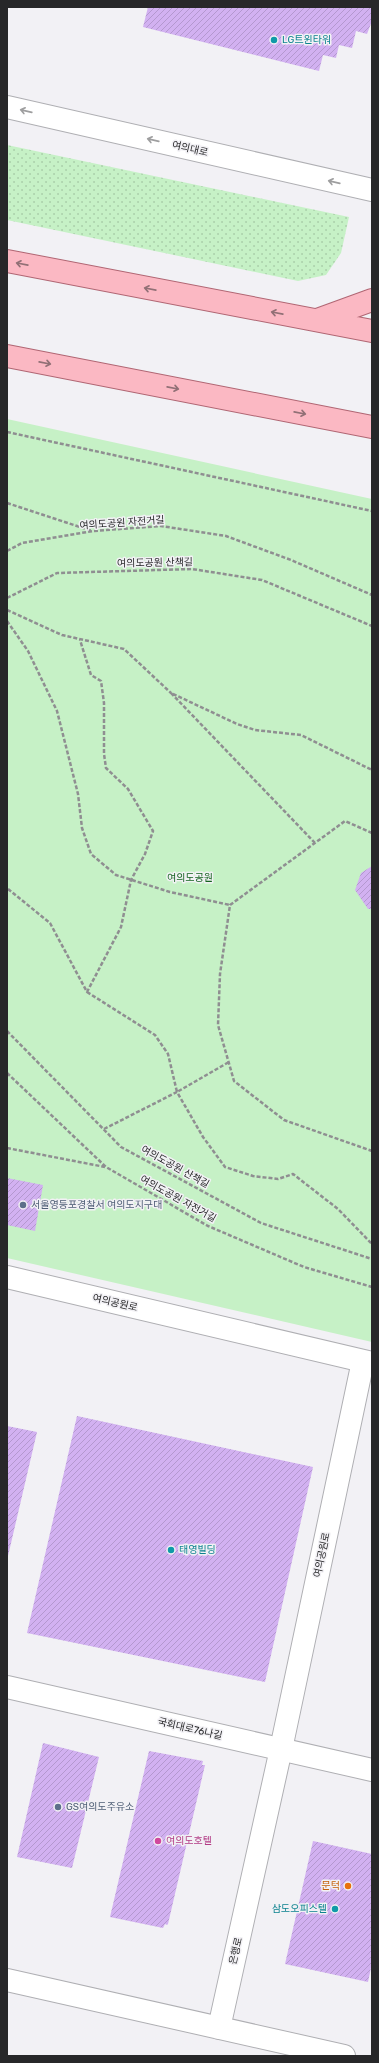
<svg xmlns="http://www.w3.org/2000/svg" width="379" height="2063" viewBox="0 0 379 2063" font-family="Rubik,'Noto Sans KR',sans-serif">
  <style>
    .park { fill: #c6f1c6 }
    .garden { fill: url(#garden-dots) }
    .building { fill: url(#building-hatch) }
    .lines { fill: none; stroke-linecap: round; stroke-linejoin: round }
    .minor-casing { stroke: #afafb3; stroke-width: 24 }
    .tertiary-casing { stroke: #afafb3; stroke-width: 24 }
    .secondary-casing { stroke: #afafb3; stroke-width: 24 }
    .primary-casing { stroke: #b06673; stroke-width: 24 }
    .path { stroke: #8f8e91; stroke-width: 2.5; stroke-dasharray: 4 2; stroke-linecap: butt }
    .minor { stroke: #fff; stroke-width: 22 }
    .tertiary { stroke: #fff; stroke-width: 22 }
    .secondary { stroke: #fff; stroke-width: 22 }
    .primary { stroke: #fbb8c3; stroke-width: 22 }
    .oneway { stroke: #9e9e9f }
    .oneway2 { stroke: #917076 }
    .culture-dot { fill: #0f9aa8; stroke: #f2f1f5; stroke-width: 1.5 }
    .service-dot { fill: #5c6f8a; stroke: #f2f1f5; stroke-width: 1.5 }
    .hotel-dot { fill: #d1479c; stroke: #f2f1f5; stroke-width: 1.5 }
    .food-dot { fill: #e8710a; stroke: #f2f1f5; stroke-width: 1.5 }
    .labels { text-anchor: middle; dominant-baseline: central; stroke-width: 3; stroke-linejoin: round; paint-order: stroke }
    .culture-label { font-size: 10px; fill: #0d838f; stroke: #f2f1f5; text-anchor: start }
    .street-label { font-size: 10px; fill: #272729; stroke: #f2f1f5 }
    .park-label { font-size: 10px; fill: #14631f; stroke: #f2f1f5 }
    .service-label { font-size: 10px; fill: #4e5e75; stroke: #f2f1f5; text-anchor: start }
    .hotel-label { font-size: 10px; fill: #b23c85; stroke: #f2f1f5; text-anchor: start }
    .food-label { font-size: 10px; fill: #c56008; stroke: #f2f1f5; text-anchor: end }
  </style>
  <defs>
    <pattern id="garden-dots" width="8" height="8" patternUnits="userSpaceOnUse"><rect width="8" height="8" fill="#c6f1c6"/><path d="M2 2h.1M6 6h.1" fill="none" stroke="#aacfaa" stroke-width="1.8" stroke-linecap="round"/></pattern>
    <pattern id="building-hatch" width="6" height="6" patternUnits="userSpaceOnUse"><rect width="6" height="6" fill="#d2b1f1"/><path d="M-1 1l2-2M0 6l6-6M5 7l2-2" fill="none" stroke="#b498cf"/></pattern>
  </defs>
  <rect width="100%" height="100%" fill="#f2f1f5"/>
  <path class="park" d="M7 419 372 499V1342L7 1258Z"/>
  <path class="garden" d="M7 145 349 217 341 253 326 275 298 281 7 220Z"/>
  <path class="building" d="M148 7H372V21L367 34 356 31 352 48 339 45 336 58 323 55 319 71 143 27Z
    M372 866V909H368L355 890 361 873Z
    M7 1178 43 1185 35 1231 7 1225Z
    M77 1416 313 1467 265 1682 27 1633Z
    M7 1426 37 1432 8 1556H7Z
    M43 1743 99 1757 72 1868 17 1857Z
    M149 1751 203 1761 202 1765H205L168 1924 167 1925 165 1924 163 1928 110 1917Z
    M313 1841 372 1854V1963L368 1982 285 1964Z"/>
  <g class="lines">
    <g class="minor-casing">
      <path id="minor" d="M7 1687 372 1770"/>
    </g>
    <g class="tertiary-casing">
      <path id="tertiary" d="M7 1277 372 1363
        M7 1980 344 2056
        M219 2028 281 1749 363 1361"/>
    </g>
    <g class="secondary-casing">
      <path id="secondary" d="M7 107 372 190"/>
    </g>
    <g class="primary-casing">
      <path id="primary" d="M7 261 372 331
        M317 320 372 300
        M7 356 372 427"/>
    </g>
    <path class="path" d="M7 432 372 511
      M7 503 92 531
      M7 551 22 543 93 531 161 526 226 536 291 560 372 595
      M7 598 57 573 192 569 262 580 372 626
      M7 610 62 635 124 649 171 693
      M7 621 28 651 57 711 78 794 82 828 91 854 116 875 170 892 230 905
      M372 833 345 821 230 905 220 974 218 1025 234 1081 284 1120 372 1151
      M315 843 171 693 237 724 255 730 301 735 372 770
      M8 889 50 923 87 992 121 927 131 880 145 854 153 831 128 789 106 768 104 754V703L101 681 91 675 80 640
      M87 992 155 1035 168 1054 177 1092 229 1062
      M7 1031 121 1147 261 1223 372 1259
      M7 1073 106 1167 208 1226 304 1267 372 1287
      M104 1129 177 1092 203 1137 225 1167 253 1176 278 1179 293 1174 338 1209 372 1244
      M7 1148 105 1167"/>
    <use href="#minor" class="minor"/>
    <use href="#tertiary" class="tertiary"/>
    <use href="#secondary" class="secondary"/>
    <use href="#primary" class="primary"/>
  </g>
  <defs><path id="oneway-shaft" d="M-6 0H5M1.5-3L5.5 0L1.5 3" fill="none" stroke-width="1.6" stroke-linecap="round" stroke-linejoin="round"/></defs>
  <g class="oneway">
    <use href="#oneway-shaft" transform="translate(26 111) rotate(-167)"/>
    <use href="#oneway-shaft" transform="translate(153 140) rotate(-167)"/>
    <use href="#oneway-shaft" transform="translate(334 182) rotate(-167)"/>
  </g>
  <g class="oneway2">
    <use href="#oneway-shaft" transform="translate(22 264) rotate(-169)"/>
    <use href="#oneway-shaft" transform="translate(150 289) rotate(-169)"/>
    <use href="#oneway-shaft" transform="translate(277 313) rotate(-169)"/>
    <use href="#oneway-shaft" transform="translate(45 363) rotate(11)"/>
    <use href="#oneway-shaft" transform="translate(173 388) rotate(11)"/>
    <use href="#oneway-shaft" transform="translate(300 413) rotate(11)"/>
  </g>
  <g class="culture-dot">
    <circle cx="274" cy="40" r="4"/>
    <circle cx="171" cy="1550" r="4"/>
    <circle cx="335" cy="1909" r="4"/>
  </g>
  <g class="service-dot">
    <circle cx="23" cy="1205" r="4"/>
    <circle cx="58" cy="1807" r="4"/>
  </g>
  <circle class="hotel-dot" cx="158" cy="1841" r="4"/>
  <circle class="food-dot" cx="348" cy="1886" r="4"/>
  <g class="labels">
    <g class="culture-label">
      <text x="282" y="40">LG트윈타워</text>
      <text x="179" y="1550">태영빌딩</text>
      <text x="327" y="1909" text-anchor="end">삼도오피스텔</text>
    </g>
    <g class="street-label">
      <text transform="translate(190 149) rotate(13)">여의대로</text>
      <text transform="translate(122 523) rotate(-4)">여의도공원 자전거길</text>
      <text transform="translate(155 563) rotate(-1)">여의도공원 산책길</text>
      <text transform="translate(175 1167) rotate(29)">여의도공원 산책길</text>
      <text transform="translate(178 1199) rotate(29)">여의도공원 자전거길</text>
      <text transform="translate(115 1303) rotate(13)">여의공원로</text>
      <text transform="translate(322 1555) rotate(-78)">여의공원로</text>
      <text transform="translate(190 1729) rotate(13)">국회대로76나길</text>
      <text transform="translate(236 1951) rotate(-77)">은행로</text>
    </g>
    <g class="park-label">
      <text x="190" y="878">여의도공원</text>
    </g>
    <g class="service-label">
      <text x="31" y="1205">서울영등포경찰서 여의도지구대</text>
      <text x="66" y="1807">GS여의도주유소</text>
    </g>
    <g class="hotel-label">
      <text x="166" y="1841">여의도호텔</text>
    </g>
    <g class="food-label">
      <text x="340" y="1886">문턱</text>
    </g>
  </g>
  <rect width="379" height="2063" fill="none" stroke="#272729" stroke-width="16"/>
</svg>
